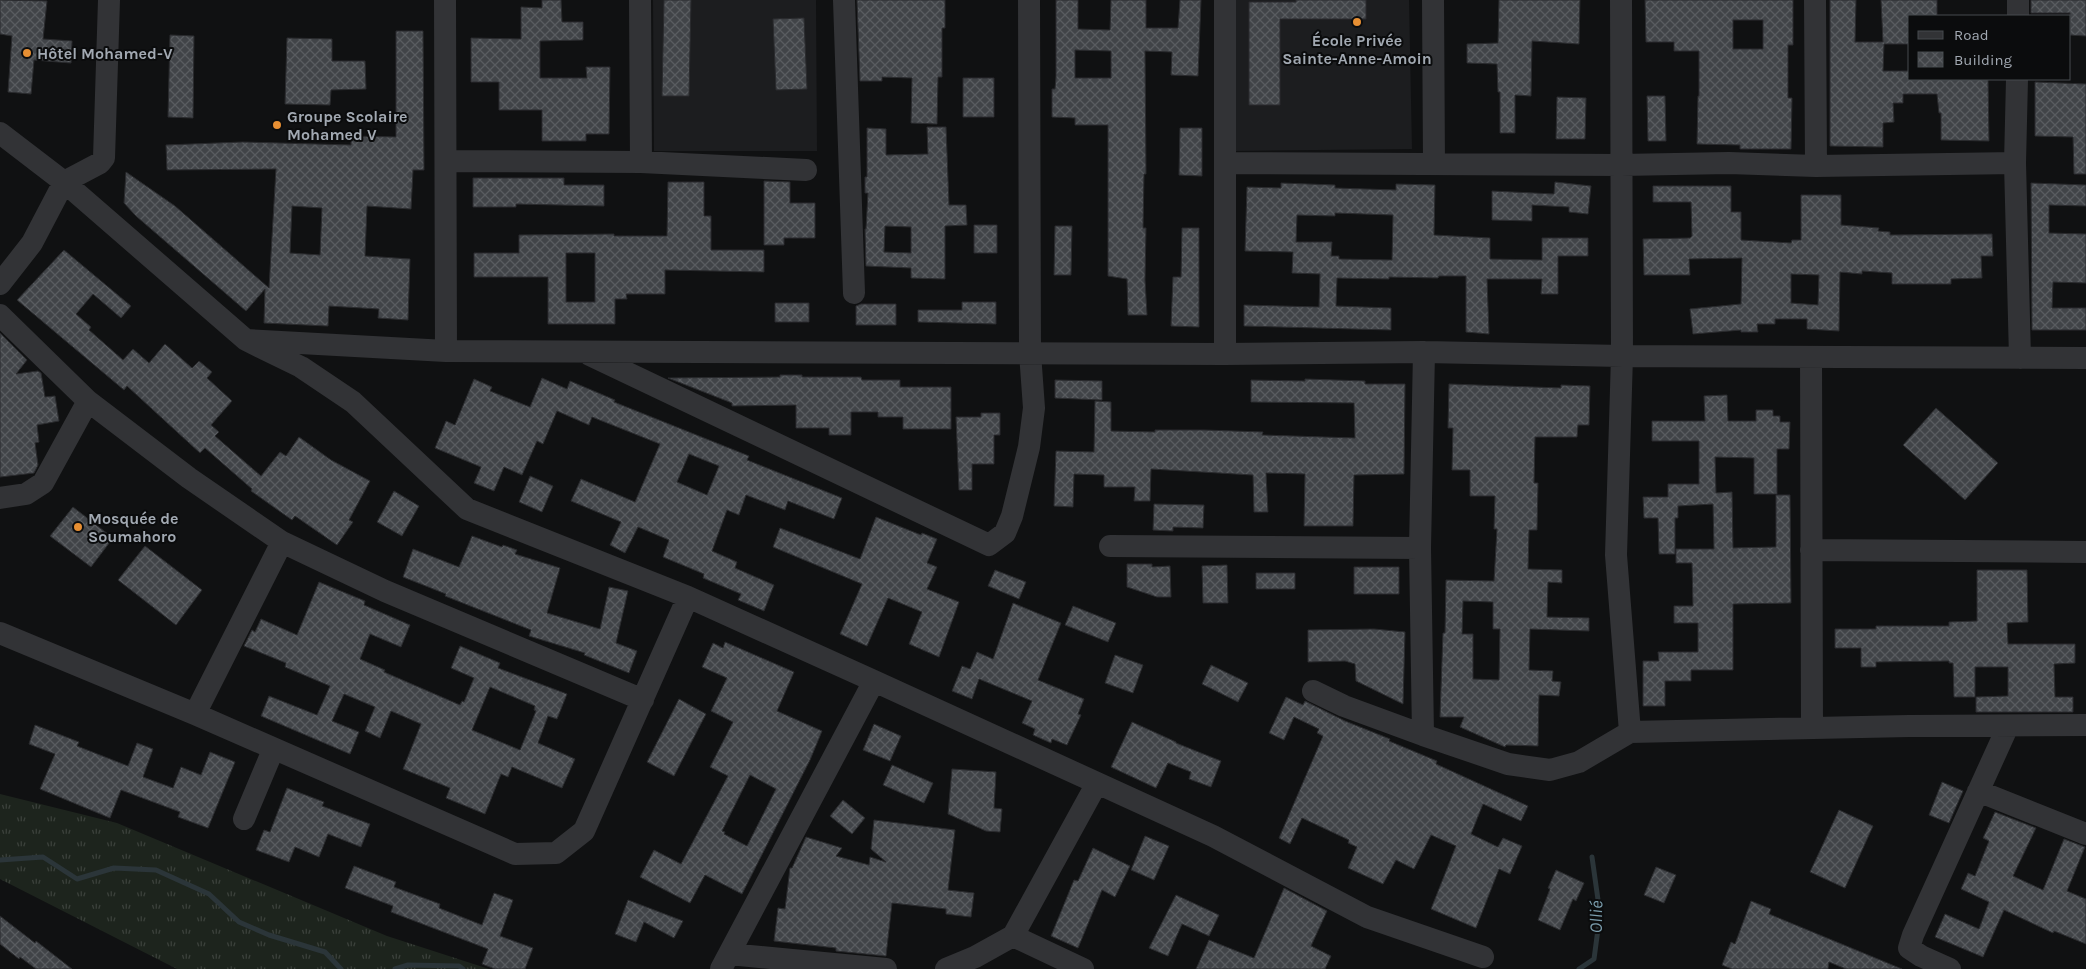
<svg xmlns="http://www.w3.org/2000/svg" width="2086" height="969" viewBox="0 0 2086 969" font-family="Karla,sans-serif">
  <style>
    .built { fill: #1c1d1f }
    .grass { fill: url(#grass-tufts) }
    .lines { fill: none; stroke-linecap: round; stroke-linejoin: round }
    .stream { stroke: #2b3539; stroke-width: 5 }
    .building { fill: url(#building-cross-hatch); stroke: #2a2b2e; fill-rule: evenodd }
    .minor { stroke: #323336; stroke-width: 22 }
    .poi-dot { fill: #e78f33; stroke: #0b0c0d; stroke-width: 2 }
    .labels { text-anchor: middle; dominant-baseline: central; stroke-width: 4; stroke-linejoin: round; paint-order: stroke }
    .poi-label { font-size: 16px; font-weight: bold; fill: #a2a9b2; stroke: #0b0c0d; text-anchor: start }
    .water-label { font-size: 18px; font-style: italic; fill: #7a9cac; stroke: #0b0c0d }
  </style>
  <defs>
    <pattern id="grass-tufts" width="24" height="20" patternUnits="userSpaceOnUse" patternTransform="scale(1.25)"><rect width="24" height="20" fill="#1d241d"/><path d="M3 7l-1-3M5 7V3M7 7l1-3M15 17l-1-3M17 17v-4M19 17l1-3" fill="none" stroke="#3b413b"/></pattern>
    <pattern id="building-cross-hatch" width="8" height="8" patternUnits="userSpaceOnUse" patternTransform="scale(1.25)"><rect width="8" height="8" fill="#414448"/><path d="M0 0l8 8M0 8l8-8" fill="none" stroke="#595c60"/></pattern>
  </defs>
  <rect width="100%" height="100%" fill="#101112"/>
  <path class="built" d="M653 0H816L817 151H654Z
    M1233 0H1409L1412 149 1234 151Z"/>
  <path class="grass" d="M0 794 117 823 387 936 489 969H177L0 879Z"/>
  <g class="lines">
    <path class="stream" d="M0 860 43 857 77 879 114 868 156 870 209 894 239 922 269 935 325 952 341 969
      M395 969 408 965 459 966 463 969
      M1579 969 1594 959 1600 914 1592 857"/>
  </g>
  <path class="building" d="M0 0 47 1 43 39 72 41 71 63 34 60 31 94 8 92 12 36 0 34Z
    M542 0H561L562 22H583V40L540 41V78H587L586 67H610L609 134H586V141H542V110H499V82H471V38L521 39V7L542 8Z
    M664 0H691L689 96H662Z
    M857 0H945V28H942V77H938L937 124 911 123 912 78 882 77V81H860Z
    M1056 0H1078V29L1110 30 1111 0H1146V28H1178L1180 0H1201L1198 76 1171 75 1172 52 1145 51 1146 174H1144L1143 228H1146L1145 280 1147 315H1128L1127 279 1108 276V125H1075V118L1052 117V89H1055L1056 77ZM1075 50 1111 51V78H1075Z
    M1296 0H1366V19H1280V105H1249V2H1296Z
    M1499 0H1580L1579 44 1532 41 1531 96 1515 95V133H1500V92H1498L1497 64 1467 63V44L1498 43Z
    M1645 0H1793V45H1788V98H1792L1791 149H1740V145L1697 144 1698 96H1699V51H1674V42H1646ZM1733 20H1763V49H1733Z
    M1830 0H1856L1855 42H1883L1881 0H1937V16H1910V44H1884L1883 71H1910V79H1988L1989 141 1941 140V113H1939L1937 94H1903V103H1893L1894 122 1883 123V147L1830 146Z
    M2031 0H2086V36L2070 35V13H2031Z
    M804 18 807 89 776 90 773 19Z
    M396 31H423L424 170H413L411 209 367 206 365 256 410 259 408 320 378 318 379 309 329 306 328 326 264 323 265 289 246 311 136 216 124 203 126 172 175 206 269 288 276 169 167 170 166 145 243 142 351 145V136L396 137ZM292 206 322 208 320 255 290 253Z
    M170 35 194 36 193 118 168 117Z
    M287 38 332 39V61H365L366 89 331 90 330 105 285 104Z
    M963 78H994V117H963Z
    M2035 82 2086 84V174H2074L2073 137 2035 136Z
    M1647 96H1665L1666 141H1648Z
    M1557 97 1586 98 1585 139H1556Z
    M927 127H946L949 205H966L967 225 945 226V279L911 278V268L866 266 865 229H866L868 193H865V177H867V128L886 129V155L928 154ZM885 226 911 227V253L884 252Z
    M1180 128H1202V176L1179 175Z
    M473 178H564V185H604V206L516 204V207H473Z
    M764 181 790 182V203H815V238H784V245H764Z
    M668 182H704V216H711V250H764V272L665 270V294H626L627 299H615V324H548V277H474V253H519V235L614 234V236H667ZM566 253H595V302H566Z
    M1555 182 1591 186 1588 214 1569 212V207L1532 205V221L1492 220V191L1554 194Z
    M1281 183 1335 185V188L1396 190V184L1435 185 1434 235 1490 238V259L1542 260V238H1588V256H1558V294H1541L1542 279H1487L1489 334 1466 332V276H1439L1438 278 1389 277V279L1337 278 1336 306 1391 308V330L1244 326V305L1319 307 1320 274 1292 273 1293 252 1245 251 1247 187 1281 188ZM1335 213 1393 215 1392 260 1339 259V256H1331L1332 242H1296L1297 215 1335 216Z
    M2031 183 2086 185V206L2049 205V233L2086 234V283L2053 282 2052 308H2086V330H2032Z
    M1653 186H1731V212H1741V240L1791 243 1792 240H1801V195H1841V225L1879 228 1878 231 1890 232V235L1992 234 1993 256H1981L1982 278 1951 279V284H1892V273L1862 271V274L1840 272 1839 331 1807 329V319H1775V324H1757L1758 332H1741V330L1693 334 1690 309 1741 304 1742 258 1689 259 1690 275H1644L1643 239 1690 238 1692 236 1691 202H1653ZM1791 274 1819 275 1818 305 1791 303Z
    M974 225H997V253H974Z
    M1055 226H1072L1071 275H1054Z
    M1182 228H1199V327L1171 326 1173 277H1181Z
    M64 250 131 306 121 318 93 294 76 314 91 327 89 330 123 360 133 349 149 363 165 344 192 368 199 361 212 372 207 378 232 401 211 425 219 432 215 436 261 476 280 452 286 456 299 437 331 460 370 481 349 520 353 522 337 545 295 516 292 520 251 491 252 489 205 448 200 453 127 386 124 390 17 300Z
    M962 302H996V324L918 322V310H962Z
    M775 303H809V322H775Z
    M861 304H896V325H856V306Z
    M0 333 27 360 16 374 38 371 41 373 45 397 55 396 59 421 37 425 39 442 35 443 38 465 34 473 0 477Z
    M780 375H802V377H861L862 380H900V387H951V429H903V417H878V412H851V435H829V428H796V405L732 406V403L668 378 780 377Z
    M542 378 567 389 570 381 615 400 614 402 749 456 747 460 842 498 834 519 788 501 785 510 746 495 739 515 727 510 712 551 737 562 735 568 774 585 764 611 738 600 741 594 703 578 704 574 663 557 669 540 638 527 625 553 610 545 621 522 571 501 581 479 635 502 660 444 592 417 589 425 557 411 543 444 537 441 522 475 504 467 494 491 474 483 481 467 435 448 446 421 455 425 474 379 492 387 490 391 530 407ZM689 454 719 466 707 495 677 482Z
    M1305 379 1365 381V384H1405L1404 474 1354 475 1353 526H1304L1305 474 1266 473 1268 512H1254L1253 475 1151 469 1150 501H1134L1135 487H1104V475L1074 474 1073 507 1054 506 1056 451 1094 452 1095 401 1111 402V431L1155 432V430H1204L1263 432 1262 435 1355 438 1354 403 1251 402V380L1305 381Z
    M1055 380 1102 381V400L1055 398Z
    M1449 384 1561 388V385L1590 386 1589 425H1578L1577 437H1535L1534 483H1538L1537 530H1529L1528 569 1562 570V583L1548 582 1547 617 1589 618V631L1530 629 1529 670 1553 671 1552 681 1561 682 1559 696 1539 695 1538 746 1506 745 1505 747 1460 727 1464 717H1440L1443 633H1445L1446 580 1494 581 1497 529H1494L1495 496H1470V470H1452L1453 428H1448ZM1463 601 1493 602V629H1500L1499 680 1473 679V634H1462Z
    M1727 395 1728 421H1756V410H1773V416H1780V422H1790L1789 449H1777V494H1754V458L1715 457 1716 493 1732 492 1733 548 1776 547V495H1790L1791 603 1733 604V670H1691V681H1665V706H1643V661H1659L1658 652H1698V623H1674V606H1693L1692 563H1676V549H1714L1713 504 1678 506V518H1675V554H1659L1658 518H1644L1643 497H1668V484H1699V441H1652V421H1705L1704 396Z
    M1936 408 1998 463 1965 500 1903 445Z
    M981 413H1000V435H994V464H972V490H959L956 417H981Z
    M530 476 553 486 542 512 519 502Z
    M394 491 419 506 402 536 377 522Z
    M1154 504 1204 505 1203 528 1173 527V531L1153 530Z
    M73 507 113 538 91 567 50 536Z
    M876 517 921 535 922 533 937 539 927 563 937 567 927 589 959 602 939 657 909 644 922 612 888 598 867 646 840 634 862 584 773 547 780 528 860 559Z
    M472 536 502 547 503 545 517 550 515 554 560 568 547 613 600 629 609 587 628 591 616 643 637 651 629 673 584 655 585 653 529 636 531 630 445 596 446 594 403 577 413 549 459 567Z
    M145 546 202 590 176 625 118 580Z
    M1127 564H1152V567L1170 566 1171 597H1157L1127 587Z
    M1227 565 1228 603H1203L1202 566Z
    M1354 567H1399V594H1354Z
    M995 570 1026 582 1019 599 988 586Z
    M1977 570H2027L2028 622 2007 623 2008 644H2075V663L2054 664 2055 697H2073V712H1976V697L2008 696V667H1975V697H1954L1953 663H1949V661L1876 662V667H1861V648H1835V629H1876V626H1949V622L1977 621Z
    M1256 573H1295V589H1256Z
    M319 582 365 601 364 605 410 625 401 647 370 634 360 659 385 670 384 672 460 705 462 701 464 702 474 678 451 668 460 646 500 663 498 668 567 694 557 719 548 716 538 743 575 759 562 788 512 767 508 777 501 774 485 814 446 798 450 788 403 769 421 724 391 711 380 738 365 731 375 707 344 694 332 721 359 732 350 754 261 716 269 696 317 715 330 686 285 667 286 663 244 646 252 630 255 632 261 619 297 635ZM490 687 535 706 534 710 536 711 520 750 472 730Z
    M1013 603 1061 623 1038 680 1084 699 1078 714 1081 715 1067 745 1052 739 1051 743 1033 735 1035 729 1022 723 1032 701 979 679 972 699 952 691 962 666 970 669 977 652 993 659Z
    M1073 606 1116 623 1108 642 1065 625Z
    M1374 629 1405 632 1403 704 1356 681 1355 664 1345 661 1308 662V630Z
    M725 642 794 672 777 711 822 731 810 760 742 894 705 875 690 903 640 877 654 850 681 864 728 776 710 767 733 722 711 711 727 678 702 667 713 643 723 648ZM750 775 776 789 747 846 724 834 725 832 722 831Z
    M1115 655 1143 665 1133 693 1105 683Z
    M1211 665 1248 683 1238 702 1202 684Z
    M1286 697 1303 705 1305 701 1345 721 1390 739 1389 741 1437 761 1436 764 1528 806 1521 821 1483 804 1471 834 1498 847 1503 838 1522 846 1510 874 1499 869 1476 928 1431 909 1456 846 1431 835 1414 869 1396 860 1383 884 1348 868 1357 847 1348 843 1349 840 1302 818 1290 844 1279 838 1323 736 1317 733 1319 729 1294 717 1284 740 1269 733Z
    M679 699 706 714 674 776 647 762Z
    M1132 722 1176 742V743L1221 761 1211 787 1189 779 1191 772 1168 763 1156 788 1111 767Z
    M874 724 901 736 890 761 863 750Z
    M35 725 79 742 77 746 128 766 137 743 153 749 143 777 173 788 181 767 201 775 210 752 235 762 208 828 178 817 180 812 121 790 110 818 40 789 55 754 29 744Z
    M892 765 933 783 924 803 883 785Z
    M952 769 996 772 994 808 1002 809 1000 832 986 831 948 814Z
    M1942 782 1963 791 1949 823 1929 815Z
    M287 788 324 802 322 806 370 824 361 847 328 834 319 857 295 847 289 862 256 850 264 830 270 832Z
    M843 800 865 818 852 834 830 816Z
    M1839 810 1873 826 1845 888 1810 872Z
    M1995 812 2036 828 2013 876 2043 890 2064 839 2085 847 2067 891 2086 899V944L2054 931 2053 933 2004 910 1983 957 1935 937 1945 914 1979 929 1989 902 1961 889 1968 873 1975 876 1989 841 1983 838Z
    M874 820 955 830 948 890 974 893 971 917 946 914V909L892 903 886 956 836 951V948L774 941 778 908 785 909 790 868H792L806 837 842 848 836 856 869 865 870 857 886 862 871 849Z
    M1145 836 1169 846 1154 880 1131 870Z
    M1093 848 1130 866 1115 897 1102 890 1078 948 1051 936 1074 880 1078 881Z
    M354 866 396 882 394 887 440 904 439 908 482 925 494 893 513 900 500 936 533 948 525 969H495L482 964 488 949 391 912 393 906 345 888Z
    M1656 867 1676 875 1664 903 1644 895Z
    M1556 870 1584 883 1576 901 1573 899 1560 930 1538 920 1550 889 1548 888Z
    M1284 888 1327 911 1311 946 1331 956 1325 969H1196L1209 940 1254 958Z
    M1176 895 1219 915 1209 936 1182 924 1168 956 1149 948Z
    M628 900 683 921 674 938 644 922 636 942 615 934Z
    M1751 901 1771 909 1769 914 1902 969H1846L1829 962 1828 969H1732L1722 965 1731 942 1735 944Z
    M0 916 35 943 36 941 72 969H36L20 957 19 959 0 944Z"/>
  <g class="lines">
    <path class="minor" d="M445 0 446 351
      M640 0 641 162
      M844 0 854 293
      M1225 0V354
      M1433 0 1434 164
      M1621 0 1622 356 1616 555 1630 732
      M1815 0 1816 166
      M2018 16V0
      M2017 79 2015 163 2020 358
      M0 133 64 182 246 340 301 367 353 402 467 509 688 597 874 681 1213 836 1367 917 1483 957
      M446 161 641 162 806 170
      M1225 163 1621 165 1729 163 1816 166 2015 163
      M0 284 32 243 64 182 100 163 104 158 109 0
      M0 315 88 401 189 478 282 542 385 591 643 700
      M246 340 446 351 1225 354 1424 352 1622 356 2086 358
      M590 355 989 545 1005 533 1012 516 1029 447 1034 408 1030 353 1029 0
      M1811 357 1812 728
      M0 498 26 494 43 483 88 401
      M1110 546 1420 548
      M1811 550 2086 552
      M0 633 195 714 515 854 556 853 584 831 688 597
      M1313 691 1344 706 1423 735 1508 764 1550 770 1579 762 1630 732 1909 726 2086 725
      M195 714 282 542
      M1423 735 1420 548 1424 352
      M1978 791 2086 834
      M244 819 273 750
      M1013 936 1083 969
      M729 954 886 969
      M721 969 874 681
      M946 969 975 957 1013 936 1097 783
      M1950 969 1921 956 1909 948 1913 935 2008 726"/>
  </g>
  <g class="poi-dot">
    <circle cx="1357" cy="22" r="5"/>
    <circle cx="27" cy="53" r="5"/>
    <circle cx="277" cy="125" r="5"/>
    <circle cx="78" cy="527" r="5"/>
  </g>
  <g class="labels">
    <g class="poi-label">
      <text x="1357" y="40" text-anchor="middle">École Privée<tspan x="1357" dy="18">Sainte-Anne-Amoin</tspan></text>
      <text x="37" y="53">Hôtel Mohamed-V</text>
      <text x="287" y="116">Groupe Scolaire<tspan x="287" dy="18">Mohamed V</tspan></text>
      <text x="88" y="518">Mosquée de<tspan x="88" dy="18">Soumahoro</tspan></text>
    </g>
    <g class="water-label">
      <text transform="translate(1596 917) rotate(-89)">Ollié</text>
    </g>
  </g>
  <rect x="1908" y="15" width="162" height="65" fill="#0b0c0d" stroke="#474b4f"/>
  <rect x="1918" y="31" width="25" height="8" fill="#323336" stroke="#474b4f"/>
  <text x="1954" y="40" font-size="15" fill="#a2a9b2">Road</text>
  <rect x="1918" y="52" width="25" height="15" fill="url(#building-cross-hatch)" stroke="#474b4f"/>
  <text x="1954" y="65" font-size="15" fill="#a2a9b2">Building</text>
</svg>
